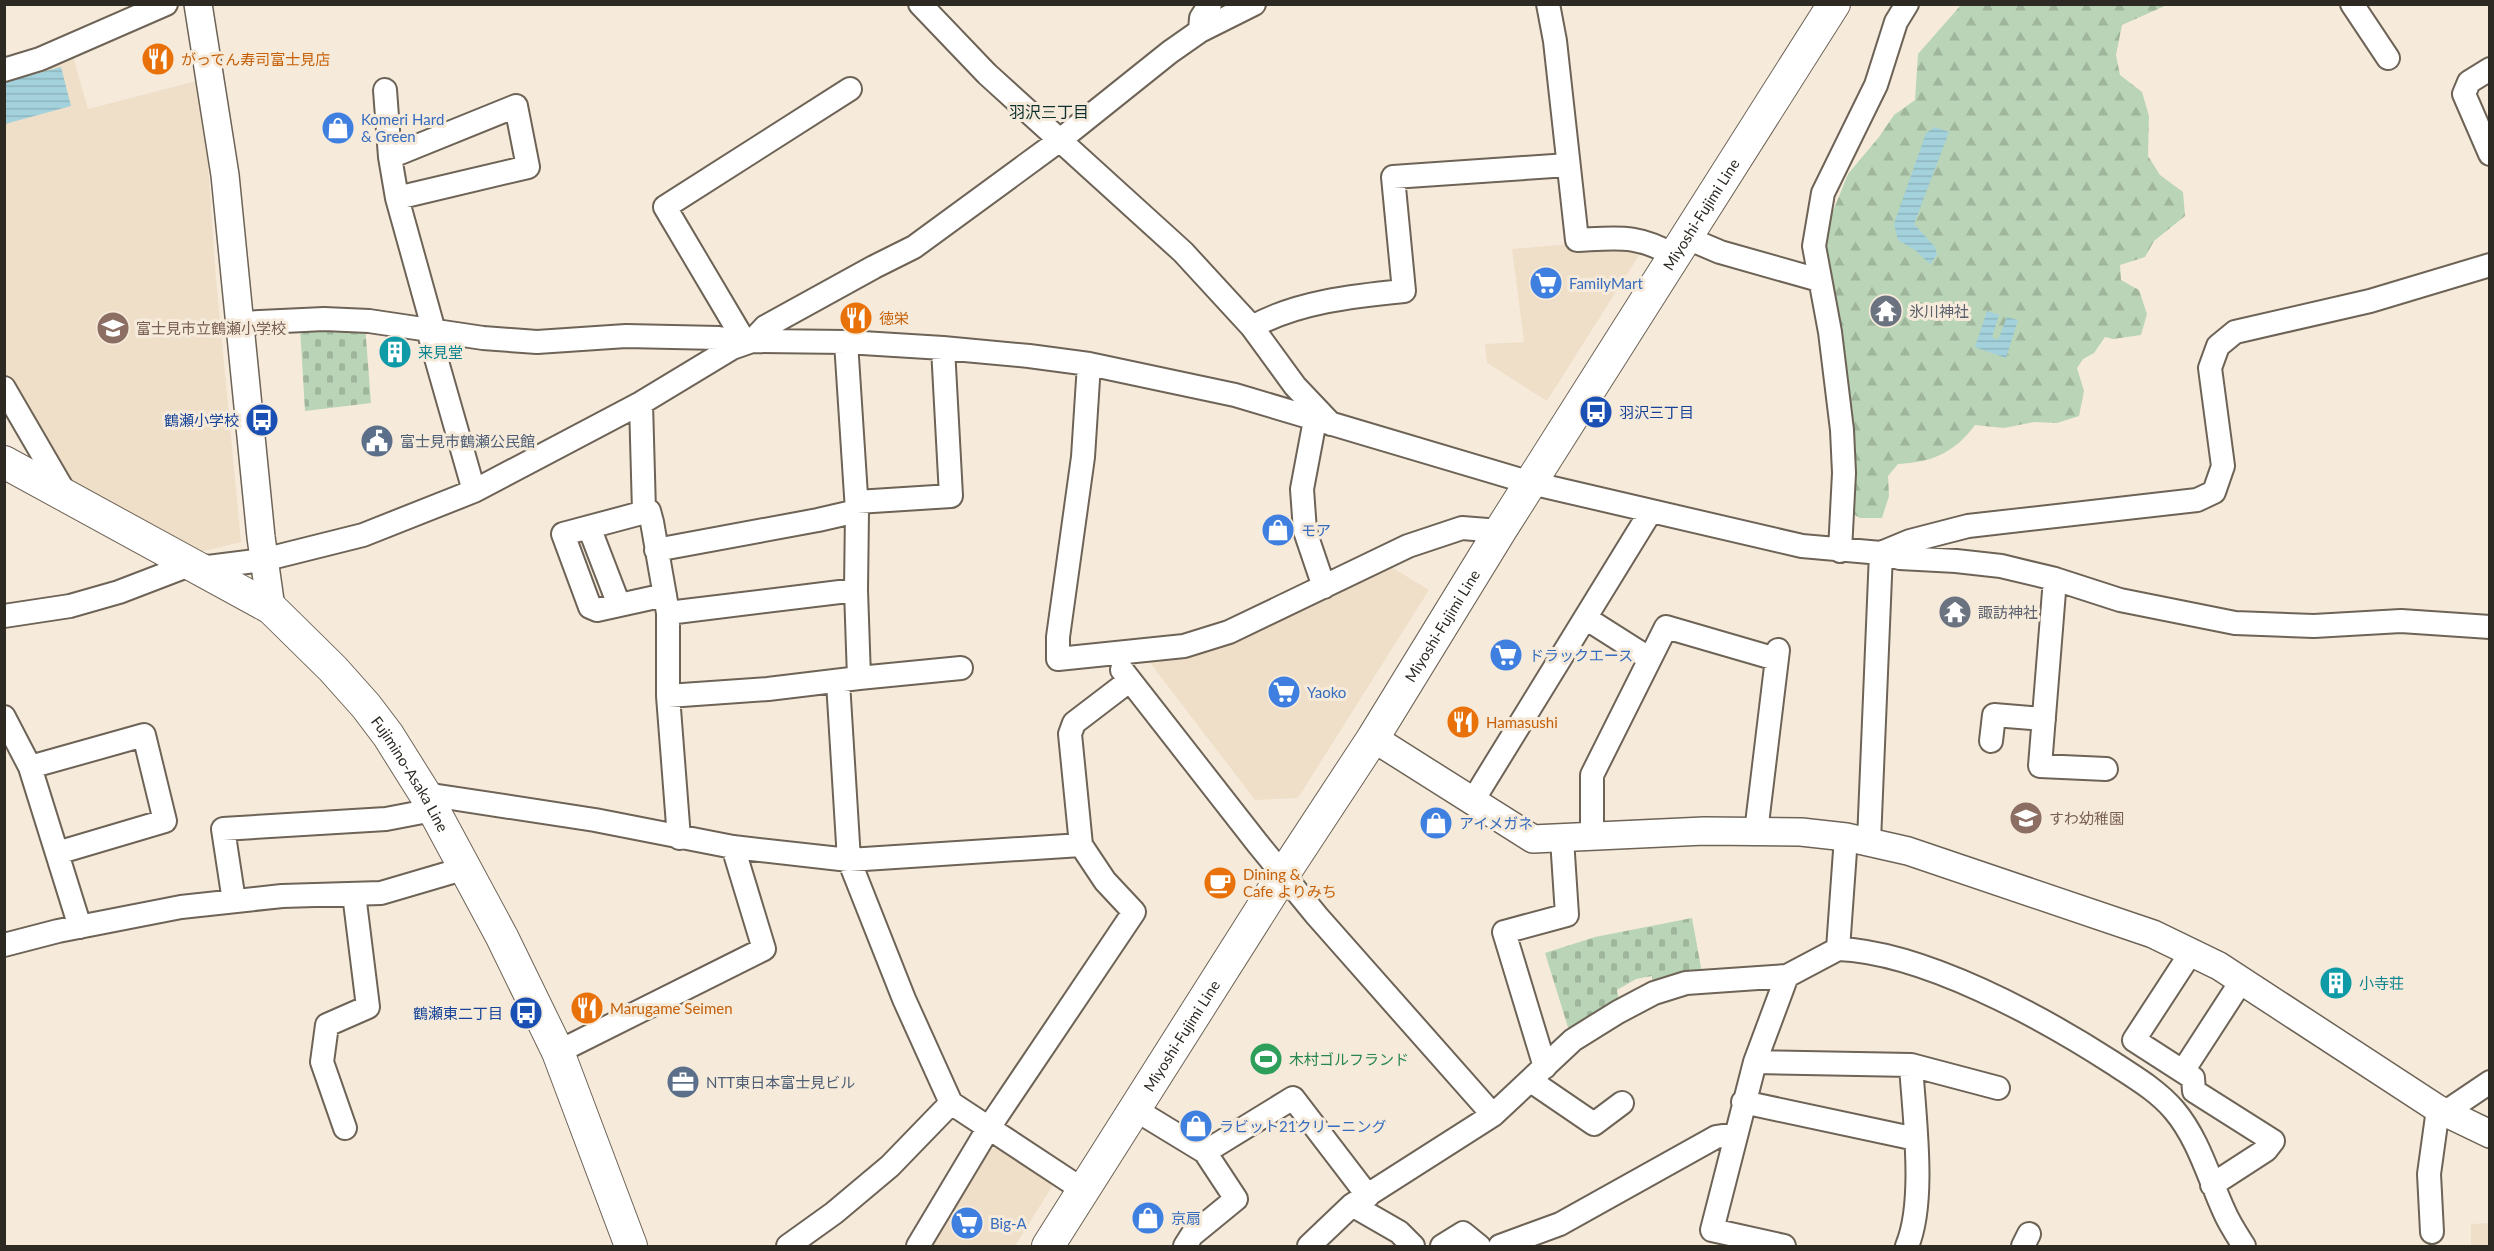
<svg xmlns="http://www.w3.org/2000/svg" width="2494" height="1251" viewBox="0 0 2494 1251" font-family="Lato,'Noto Sans JP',sans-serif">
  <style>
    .built { fill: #efdfc9 }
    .forest { fill: url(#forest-firs) }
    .cemetery { fill: url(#cemetery-stones) }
    .water { fill: url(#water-rules) }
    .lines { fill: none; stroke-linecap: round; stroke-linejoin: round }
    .minor-casing { stroke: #6d6356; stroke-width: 26 }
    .tertiary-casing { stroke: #6d6356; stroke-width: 30 }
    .secondary-casing { stroke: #6d6356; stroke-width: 34 }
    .minor { stroke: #fff; stroke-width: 22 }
    .tertiary { stroke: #fff; stroke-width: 27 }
    .secondary { stroke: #fff; stroke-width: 32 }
    .labels { text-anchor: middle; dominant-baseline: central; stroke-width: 6; stroke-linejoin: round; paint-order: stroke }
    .food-label { font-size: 15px; fill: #c56008; stroke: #f6ebdb; text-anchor: start }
    .shop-label { font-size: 15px; fill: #366cbe; stroke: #f6ebdb; text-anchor: start }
    .street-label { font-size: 15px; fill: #2d2923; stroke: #f6ebdb }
    .worship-label { font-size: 15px; fill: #5b616d; stroke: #f6ebdb; text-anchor: start }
    .education-label { font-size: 15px; fill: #785e54; stroke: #f6ebdb; text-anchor: start }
    .culture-label { font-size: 15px; fill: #0d838f; stroke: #f6ebdb; text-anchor: start }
    .transit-label { font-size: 15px; fill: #164399; stroke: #f6ebdb; text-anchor: end }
    .service-label { font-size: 15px; fill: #4e5e75; stroke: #f6ebdb; text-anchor: start }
    .leisure-label { font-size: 15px; fill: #27864d; stroke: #f6ebdb; text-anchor: start }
    .neighbourhood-label { font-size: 16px; fill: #0d302e; stroke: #f6ebdb }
  </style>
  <defs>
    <pattern id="forest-firs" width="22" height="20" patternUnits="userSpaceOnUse" patternTransform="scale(1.5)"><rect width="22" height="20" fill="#b9d4b7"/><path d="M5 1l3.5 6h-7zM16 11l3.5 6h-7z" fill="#9fb69d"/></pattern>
    <pattern id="cemetery-stones" width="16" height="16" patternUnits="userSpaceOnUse" patternTransform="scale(1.5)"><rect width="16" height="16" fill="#b9d4b7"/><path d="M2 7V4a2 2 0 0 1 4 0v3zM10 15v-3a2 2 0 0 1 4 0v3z" fill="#9fb69d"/></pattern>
    <pattern id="water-rules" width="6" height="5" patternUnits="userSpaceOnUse" patternTransform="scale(1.5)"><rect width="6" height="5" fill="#a3d2dd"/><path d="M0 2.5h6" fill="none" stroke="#8db4bd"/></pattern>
  </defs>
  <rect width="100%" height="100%" fill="#f6ebdb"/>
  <path class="built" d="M72 52 88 109 196 81 206 135 216 278 241 542 196 553 67 482 5 377V75Z
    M1571 244 1643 249 1547 401 1487 363 1485 344 1524 342 1512 249Z
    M1388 565 1429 590 1298 798 1255 800 1144 655Z
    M1001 1147 1055 1182 1015 1246H930L991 1149Z
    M2489 1223V1246H2471V1224Z"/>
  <path class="forest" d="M1961 5H2167L2122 25 2116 55 2120 75 2142 92 2149 116 2148 156 2160 175 2183 192 2185 216 2154 241 2145 257 2120 265 2121 280 2139 290 2147 314 2141 335 2113 339 2105 337 2094 353 2083 359 2077 368 2084 391 2079 416 2057 423 2034 422 2004 428 1975 425C1954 453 1933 462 1898 464L1888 476 1889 496 1882 518H1860L1848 511 1832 306 1835 290 1833 279 1825 266V235L1829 221 1848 174 1879 137 1894 115 1915 100 1918 54Z"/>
  <path class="cemetery" d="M365 325 371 403 305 411 300 327Z
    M1692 918 1702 973 1653 982 1652 976 1636 979 1617 990 1620 1006 1571 1037 1545 953 1595 937Z"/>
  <path class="water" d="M61 67 71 106 5 124V82Z
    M1935 127 1949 132 1914 224 1935 247 1937 255 1930 264 1915 250 1898 240 1894 224 1926 133Z
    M1987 311 1999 315 1992 337 1998 340 2007 317 2018 320 2006 358 1975 347Z"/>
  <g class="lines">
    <g class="minor-casing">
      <path id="minor" d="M920 4 987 74 1183 252 1252 327 1295 386 1331 424
        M1548 4 1555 41 1577 240C1619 238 1637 234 1675 256
        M2352 4 2388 58
        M1200 31 1201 18 1210 4
        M2490 69 2469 82 2464 94 2490 154
        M4 70 40 59 166 4
        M385 90 390 157 397 198 434 331
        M390 157 516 106 528 167 397 198
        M1687 238 1720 252 1819 280
        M241 323 324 319 369 321 483 338 537 342 626 336 719 338 745 342
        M1252 327C1297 302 1353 296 1404 291L1393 177 1568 165
        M428 330 474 491
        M752 341 765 327 874 267 914 247 1060 140 1170 52 1200 31 1254 4
        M745 342 665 207 850 89
        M1089 364 1083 457 1058 637V659L1184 646 1229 632 1408 546 1462 528 1500 531
        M4 388 65 493
        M641 403 644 511
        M1315 420 1302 489 1305 531 1324 587
        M857 502 951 496 943 348
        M589 527 619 605
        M656 550 818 520 857 511
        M1840 551 1844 473 1842 430 1830 332 1814 246 1823 193 1876 85 1896 22 1907 4
        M1881 553 1910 541 1968 526 2197 500 2214 492 2223 466 2210 368 2218 346 2235 332 2370 301 2490 265
        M2055 579 2040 766 2106 769
        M665 595 597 610 590 607 563 534 649 511 652 522 668 613V696L679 838
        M668 613 856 590
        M4 616 70 606 119 592 192 564 208 567 263 560 363 535 474 491 641 403 732 348 752 341 846 342 943 348 1029 356 1089 364 1235 395 1531 483 1802 546 1881 553 1900 558 1956 561 2001 566 2055 579 2120 600 2235 623 2314 626 2401 621 2490 627
        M1587 619 1650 659
        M1122 670 1258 844 1317 916 1493 1115
        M859 678 961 668
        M838 682 849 860 904 999 951 1103 1083 1190
        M668 696 768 689 859 678 856 590 857 511 846 342
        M4 717 30 767 80 927
        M1991 741 1994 715 2044 719
        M30 767 144 735 165 821 57 853
        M425 794 595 820 733 847 849 860 1081 845
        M1472 802 1651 511
        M1756 832 1778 650
        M1592 836V775L1666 627 1776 659
        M1869 841 1881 553
        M234 901 223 829 386 819 433 810
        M4 945 58 931 181 907 282 896 381 893 466 868
        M1838 949C1923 952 2042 1017 2113 1063 2134 1077 2157 1090 2174 1110 2198 1138 2209 1178 2224 1211 2229 1223 2237 1235 2244 1246
        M2192 951 2134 1040 2193 1078 2194 1091 2273 1141 2266 1150 2212 1185
        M558 1052 764 949 733 847
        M1755 1062 1911 1065 1998 1088
        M1545 1067 1504 932 1567 915 1562 839
        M2183 1071 2242 980
        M1531 1081 1594 1124 1622 1103
        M1743 1102 1916 1139
        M1136 1110 1205 1152 1236 1199 1192 1235 1185 1246
        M2444 1113 2490 1082
        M345 1128 322 1062 327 1025 368 1007 354 894
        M1205 1152 1293 1098 1368 1196
        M1352 1205 1399 1232 1413 1246
        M2432 1232 2429 1174 2438 1109
        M788 1246 834 1213 890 1166 951 1103
        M918 1246 988 1129 1134 912 1105 881 1081 845 1070 734 1074 723 1129 681
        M1309 1246 1352 1205 1493 1115 1573 1040 1618 1012 1654 993 1686 983 1787 976 1838 949 1846 837
        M1442 1246 1463 1233 1479 1246
        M1500 1246 1560 1224 1716 1137 1735 1134
        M1784 1246 1712 1230 1755 1062 1787 976
        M1907 1246C1926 1201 1914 1116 1911 1065
        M2023 1246 2029 1234"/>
    </g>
    <g class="tertiary-casing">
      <path id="tertiary" d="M198 4 225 175 261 537 271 608
        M1373 738 1533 839 1704 831 1801 832 1846 837 1908 851 2153 934 2219 966 2438 1109 2490 1134"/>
    </g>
    <g class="secondary-casing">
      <g id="secondary">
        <path id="s1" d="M4 462 271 608 333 669 366 706 388 735 425 794 502 937 558 1052 631 1246"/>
        <path id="s2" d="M1048 1246 1283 875 1373 738 1500 531 1834 4"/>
      </g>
    </g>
    <use href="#minor" class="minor"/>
    <use href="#tertiary" class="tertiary"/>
    <use href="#secondary" class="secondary"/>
  </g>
  <defs>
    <g id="restaurant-disc" transform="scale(1.725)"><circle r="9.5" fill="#e8710a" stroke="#f6ebdb"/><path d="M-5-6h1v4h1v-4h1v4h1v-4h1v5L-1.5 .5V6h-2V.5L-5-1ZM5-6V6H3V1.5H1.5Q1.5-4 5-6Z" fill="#fff"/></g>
    <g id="shop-disc" transform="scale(1.725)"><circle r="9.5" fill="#3f7fe0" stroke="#f6ebdb"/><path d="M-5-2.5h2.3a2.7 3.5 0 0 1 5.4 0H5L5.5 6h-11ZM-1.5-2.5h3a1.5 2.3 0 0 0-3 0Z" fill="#fff"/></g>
    <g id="supermarket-disc" transform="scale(1.725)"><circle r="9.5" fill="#3f7fe0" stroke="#f6ebdb"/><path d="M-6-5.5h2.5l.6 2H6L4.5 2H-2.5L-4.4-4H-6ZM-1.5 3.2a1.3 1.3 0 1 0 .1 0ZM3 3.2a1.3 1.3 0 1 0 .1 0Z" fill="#fff"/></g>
    <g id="temple-disc" transform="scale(1.725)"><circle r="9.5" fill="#6b7280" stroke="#f6ebdb"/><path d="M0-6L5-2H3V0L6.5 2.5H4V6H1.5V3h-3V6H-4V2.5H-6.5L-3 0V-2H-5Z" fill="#fff"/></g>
    <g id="school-disc" transform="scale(1.725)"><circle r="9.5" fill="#8d6e63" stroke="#f6ebdb"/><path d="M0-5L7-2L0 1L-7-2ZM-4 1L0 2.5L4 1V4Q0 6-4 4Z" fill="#fff"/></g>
    <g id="building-disc" transform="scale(1.725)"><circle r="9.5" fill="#0f9aa8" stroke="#f6ebdb"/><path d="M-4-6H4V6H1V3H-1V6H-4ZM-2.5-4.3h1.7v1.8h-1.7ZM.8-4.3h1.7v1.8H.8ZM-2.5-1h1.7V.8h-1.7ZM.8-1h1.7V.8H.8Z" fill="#fff"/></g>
    <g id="bus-disc" transform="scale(1.725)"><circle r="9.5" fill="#1a4fb4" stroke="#f6ebdb"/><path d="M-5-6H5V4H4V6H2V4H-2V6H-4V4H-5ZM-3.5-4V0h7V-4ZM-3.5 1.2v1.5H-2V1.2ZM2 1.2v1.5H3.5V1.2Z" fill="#fff"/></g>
    <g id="civic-disc" transform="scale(1.725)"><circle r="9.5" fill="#5c6f8a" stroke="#f6ebdb"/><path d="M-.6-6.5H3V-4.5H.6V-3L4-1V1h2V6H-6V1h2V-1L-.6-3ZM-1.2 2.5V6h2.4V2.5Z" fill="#fff"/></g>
    <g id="cafe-disc" transform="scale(1.725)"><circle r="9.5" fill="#e8710a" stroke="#f6ebdb"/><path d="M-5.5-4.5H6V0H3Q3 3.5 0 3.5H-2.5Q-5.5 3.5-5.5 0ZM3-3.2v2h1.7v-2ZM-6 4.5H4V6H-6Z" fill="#fff"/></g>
    <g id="stadium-disc" transform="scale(1.725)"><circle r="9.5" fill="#2e9e5b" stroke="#f6ebdb"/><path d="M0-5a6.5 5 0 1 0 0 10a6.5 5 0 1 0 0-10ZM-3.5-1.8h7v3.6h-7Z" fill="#fff"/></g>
    <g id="office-disc" transform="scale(1.725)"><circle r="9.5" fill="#5c6f8a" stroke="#f6ebdb"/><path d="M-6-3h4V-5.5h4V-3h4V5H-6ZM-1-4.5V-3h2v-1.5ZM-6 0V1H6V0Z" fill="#fff"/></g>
  </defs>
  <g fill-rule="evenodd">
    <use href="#restaurant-disc" x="158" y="59"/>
    <use href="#shop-disc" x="338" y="128"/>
    <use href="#supermarket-disc" x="1546" y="283"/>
    <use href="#temple-disc" x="1886" y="311"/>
    <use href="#restaurant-disc" x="856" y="318"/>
    <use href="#school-disc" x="113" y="328"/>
    <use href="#building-disc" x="395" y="352"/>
    <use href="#bus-disc" x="1596" y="412"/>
    <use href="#bus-disc" x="262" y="420"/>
    <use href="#civic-disc" x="377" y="441"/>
    <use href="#shop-disc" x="1278" y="530"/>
    <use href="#temple-disc" x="1955" y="612"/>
    <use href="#supermarket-disc" x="1506" y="655"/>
    <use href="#supermarket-disc" x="1284" y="692"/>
    <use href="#restaurant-disc" x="1463" y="722"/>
    <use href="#school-disc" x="2026" y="818"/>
    <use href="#shop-disc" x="1436" y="823"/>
    <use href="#cafe-disc" x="1220" y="883"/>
    <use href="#building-disc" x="2336" y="983"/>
    <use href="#restaurant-disc" x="587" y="1008"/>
    <use href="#bus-disc" x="526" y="1013"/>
    <use href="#stadium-disc" x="1266" y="1059"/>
    <use href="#office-disc" x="683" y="1082"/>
    <use href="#shop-disc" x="1196" y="1126"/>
    <use href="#shop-disc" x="1148" y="1218"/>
    <use href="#supermarket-disc" x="967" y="1223"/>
  </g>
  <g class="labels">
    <g class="food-label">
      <text x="181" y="59">がってん寿司富士見店</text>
      <text x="879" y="318">徳栄</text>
      <text x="1486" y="722">Hamasushi</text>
      <text x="1243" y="874">Dining &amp;<tspan x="1243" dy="17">Cafe よりみち</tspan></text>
      <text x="610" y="1008">Marugame Seimen</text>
    </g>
    <g class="shop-label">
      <text x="361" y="119">Komeri Hard<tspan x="361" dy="17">&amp; Green</tspan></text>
      <text x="1569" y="283">FamilyMart</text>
      <text x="1301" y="530">モア</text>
      <text x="1529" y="655">ドラックエース</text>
      <text x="1307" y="692">Yaoko</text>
      <text x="1459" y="823">アイメガネ</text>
      <text x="1219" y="1126">ラビット21クリーニング</text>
      <text x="1171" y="1218">京扇</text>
      <text x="990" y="1223">Big-A</text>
    </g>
    <g class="street-label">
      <text stroke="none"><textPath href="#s2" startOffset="1221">Miyoshi-Fujimi Line</textPath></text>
      <text stroke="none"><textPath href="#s2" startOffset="735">Miyoshi-Fujimi Line</textPath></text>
      <text stroke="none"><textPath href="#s1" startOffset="522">Fujimino-Asaka Line</textPath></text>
      <text stroke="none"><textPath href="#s2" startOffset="249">Miyoshi-Fujimi Line</textPath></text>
    </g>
    <g class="worship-label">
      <text x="1909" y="311">氷川神社</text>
      <text x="1978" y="612">諏訪神社</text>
    </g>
    <g class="education-label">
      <text x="136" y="328">富士見市立鶴瀬小学校</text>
      <text x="2049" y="818">すわ幼稚園</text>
    </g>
    <g class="culture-label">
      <text x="418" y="352">来見堂</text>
      <text x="2359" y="983">小寺荘</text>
    </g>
    <g class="transit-label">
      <text x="1619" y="412" text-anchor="start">羽沢三丁目</text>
      <text x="239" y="420">鶴瀬小学校</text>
      <text x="503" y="1013">鶴瀬東二丁目</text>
    </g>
    <g class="service-label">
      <text x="400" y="441">富士見市鶴瀬公民館</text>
      <text x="706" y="1082">NTT東日本富士見ビル</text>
    </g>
    <g class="leisure-label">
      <text x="1289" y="1059">木村ゴルフランド</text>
    </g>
    <g class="neighbourhood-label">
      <text x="1049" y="111">羽沢三丁目</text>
    </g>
  </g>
  <rect width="2494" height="1251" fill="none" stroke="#2d2923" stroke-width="12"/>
</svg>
